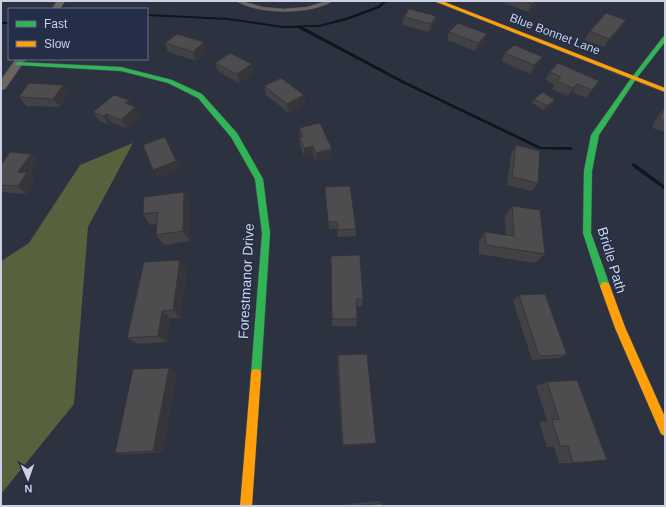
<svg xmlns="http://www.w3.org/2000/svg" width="666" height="507" viewBox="0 0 666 507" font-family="Helvetica,sans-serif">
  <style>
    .forest { fill: #57613d }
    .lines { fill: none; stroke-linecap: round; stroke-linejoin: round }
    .stream { fill: #08191c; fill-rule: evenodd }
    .lane-casing { stroke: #4a4f5c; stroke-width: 1 }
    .street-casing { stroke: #4a4f5c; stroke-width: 1 }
    .fast-casing { stroke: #4a4f5c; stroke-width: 1 }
    .slow-casing { stroke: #4a4f5c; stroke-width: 1 }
    .lane { fill: #6b645d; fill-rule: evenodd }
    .street { fill: #6b645d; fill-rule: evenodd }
    .fast { fill: #30b455; fill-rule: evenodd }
    .slow { fill: #ff9f0a; fill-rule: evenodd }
    .wall { fill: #424144 }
    .shaded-wall { fill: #363537 }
    .building { fill: #4d4c4f; stroke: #363537 }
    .labels { text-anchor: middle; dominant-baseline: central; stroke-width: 3; stroke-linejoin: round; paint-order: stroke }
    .far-street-label { font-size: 12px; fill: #cad1e2; stroke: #242e48 }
    .street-label { font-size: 14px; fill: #cad1e2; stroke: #242e48 }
  </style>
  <rect width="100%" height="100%" fill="#2c3240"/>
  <path class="forest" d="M133 143 88 227 74 404 1 494V261L29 243 80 165Z"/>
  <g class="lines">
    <path class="stream" d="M384 1H387L380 8 347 20 319 27H303L406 82 541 147H571L573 149 572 150 539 149 404 84 298 28H283L228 20 147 16V14L228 18 283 26 319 25 345 18 378 6Z
      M1 22H9V24H1Z
      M634 163 665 186V190L632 166V164Z"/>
    <g class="lane-casing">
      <path id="lane" d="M236 1H242L262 7 284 9 307 7 327 1H333C310 15 259 15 236 1Z"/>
    </g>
    <g class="street-casing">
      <path id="street" d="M57 1H65L60 9H52Z
        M16 59H26L5 89 1 90V80Z"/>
    </g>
    <g class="fast-casing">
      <path id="fast" d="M665 36V42L636 79 599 135 592 171 591 233 610 286 608 289 605 290 602 289 600 286 583 233 584 171 591 135 632 77 663 37Z
        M18 62 121 67 172 80 202 94 237 133 263 179 270 233 261 374 260 378 256 379 252 378 251 374 262 233 255 179 231 137 198 98 168 83 121 71 16 65 15 64Z"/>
    </g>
    <g class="slow-casing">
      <path id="slow" d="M434 1H442L665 88V92Z
        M605 282 608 283 610 286 625 327 665 417V436L661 434 615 328 600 286 602 283Z
        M256 369 260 370 261 374 252 506H240L251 374 252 370Z"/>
    </g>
    <use href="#lane" class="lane"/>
    <use href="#street" class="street"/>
    <use href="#fast" class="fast"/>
    <use href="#slow" class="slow"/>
  </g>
  <path class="wall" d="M505 1H538L536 6 528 12 504 3Z
    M436 16 434 25 429 32 402 25 404 17Z
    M620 29 604 47 584 40 590 31Z
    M449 32 484 42 475 51 447 40Z
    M204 42 207 51 196 61 168 52 165 43Z
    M505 53 538 65 530 74 501 61Z
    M215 63 252 64 254 72 239 83 218 71Z
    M550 72 599 81 593 89 586 98 572 92 568 96 552 89 555 85 545 80Z
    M63 85 69 93 60 107 26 106 19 97Z
    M264 86 304 95 305 103 289 113 266 95Z
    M534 99 555 100 553 104 544 110 532 103Z
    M129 100 132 106 135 107 140 115 126 128 111 122 109 125 99 121 93 112Z
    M664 108H665V132L652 128 657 117Z
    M299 128 332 149V157L316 161 313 154 304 156 300 145 299 137H300Z
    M516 145 538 183 532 191 507 185 511 154Z
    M31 154 39 162 30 175 35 180 26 194 1 192V165Z
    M325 187 356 229V236L338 237 337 229H329Z
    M190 202V241L164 245 156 235 157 224 150 225 143 214Z
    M512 206 545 254 535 263 479 254V242L485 232 506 235 505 217Z
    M331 256 363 299 362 306 357 307V319L356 326H332Z
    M187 269 180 318H170L167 342 138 344 127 338Z
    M519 295 567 355 559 358 532 360 513 301Z
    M338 355 376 443 373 444 342 446 337 361Z
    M169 368 177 373 163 452 128 454 115 453Z
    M577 380 573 463H559L554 447H547L539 422 547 421 536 386 547 382Z
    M379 501 382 503 383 506H339V505Z"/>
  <path class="shaded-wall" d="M535 1H538L536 6 528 12 532 4Z
    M436 16 434 25 429 32 431 24Z
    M626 20 620 29 604 47 609 39Z
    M487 34 484 42 475 51 478 43Z
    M204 42 207 51 196 61 193 52Z
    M543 57 538 65 530 74 534 65Z
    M252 64 254 72 239 83 237 74Z
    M577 84 572 92 568 96 573 88Z
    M63 85 69 93 60 107 53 99Z
    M304 95 305 103 289 113 287 104Z
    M129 100 133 108 125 103Z
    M555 100 553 104 544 110 547 106Z
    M135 107 140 115 126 128 121 120Z
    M106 114 111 122 109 125 103 116Z
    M165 137 181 169 158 178 153 170Z
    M313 146V154L304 156V148Z
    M332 149V157L316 161V153Z
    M31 154 39 162 30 175 35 180 26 194 18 186V172Z
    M184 192 190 202V241L183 231Z
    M180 260 187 269 180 318 173 310Z
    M162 311 170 318 167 342 158 336Z
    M169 368 177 373 163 452 153 451Z"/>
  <path class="building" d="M525 1H535L532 4Z
    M409 9 436 16 431 24 404 17Z
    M606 13 626 20 609 39 590 31Z
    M458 23 487 34 478 43 449 32Z
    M177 34 204 42 193 52 165 43Z
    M514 45 543 57 534 65 505 53Z
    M230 53 252 64 237 74 215 63Z
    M558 63 599 81 592 90 577 84 573 88 557 81 561 77 550 72Z
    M281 78 304 95 287 104 264 86Z
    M29 83 63 85 53 99 19 97Z
    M543 92 555 100 547 106 534 99Z
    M114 95 129 100 125 103 135 107 121 120 106 114 103 116 93 112Z
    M664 108H665V121L660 119Z
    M320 123 332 149 316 153 313 146 304 148 299 137 303 136 299 128Z
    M165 137 176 161 153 170 143 145Z
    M516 145 540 151 538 183 512 177Z
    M10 152 31 154 18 172H27L18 186 1 185V165Z
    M350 186 356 229 338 230 337 222H328L325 187Z
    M184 192 183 231 156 235 158 212 143 214 144 197Z
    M512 206 540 210 545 254 486 245 485 232 514 236Z
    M360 255 363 299H356L357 319H332L331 256Z
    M180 260 173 310 162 311 158 336 127 338 144 262Z
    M545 294 567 355 539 356 519 295Z
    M367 354 376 443 343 445 338 355Z
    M169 368 153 451 115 453 133 369Z
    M577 380 607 460 573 463 568 446H560L552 420 559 419 547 382Z
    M382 503 383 506H359Z"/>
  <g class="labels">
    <g class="far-street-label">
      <text transform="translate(555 34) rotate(21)">Blue Bonnet Lane</text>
    </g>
    <g class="street-label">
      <text transform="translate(612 260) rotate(73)">Bridle Path</text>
      <text transform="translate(246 281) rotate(-87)">Forestmanor Drive</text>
    </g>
  </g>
  <rect width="666" height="507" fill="none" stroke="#cad1e2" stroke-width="4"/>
  <rect x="8" y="8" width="140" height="52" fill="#242e48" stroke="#666f86"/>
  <rect x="16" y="21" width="20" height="6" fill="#30b455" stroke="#666f86"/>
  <text x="44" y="28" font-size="12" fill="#cad1e2">Fast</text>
  <rect x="16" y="41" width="20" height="6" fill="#ff9f0a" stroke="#666f86"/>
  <text x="44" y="48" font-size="12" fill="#cad1e2">Slow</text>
  <g transform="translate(28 479) rotate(178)" stroke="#242e48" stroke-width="3" paint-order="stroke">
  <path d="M0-3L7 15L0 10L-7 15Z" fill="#cad1e2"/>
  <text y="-6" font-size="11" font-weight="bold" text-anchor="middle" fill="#cad1e2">N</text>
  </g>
</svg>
